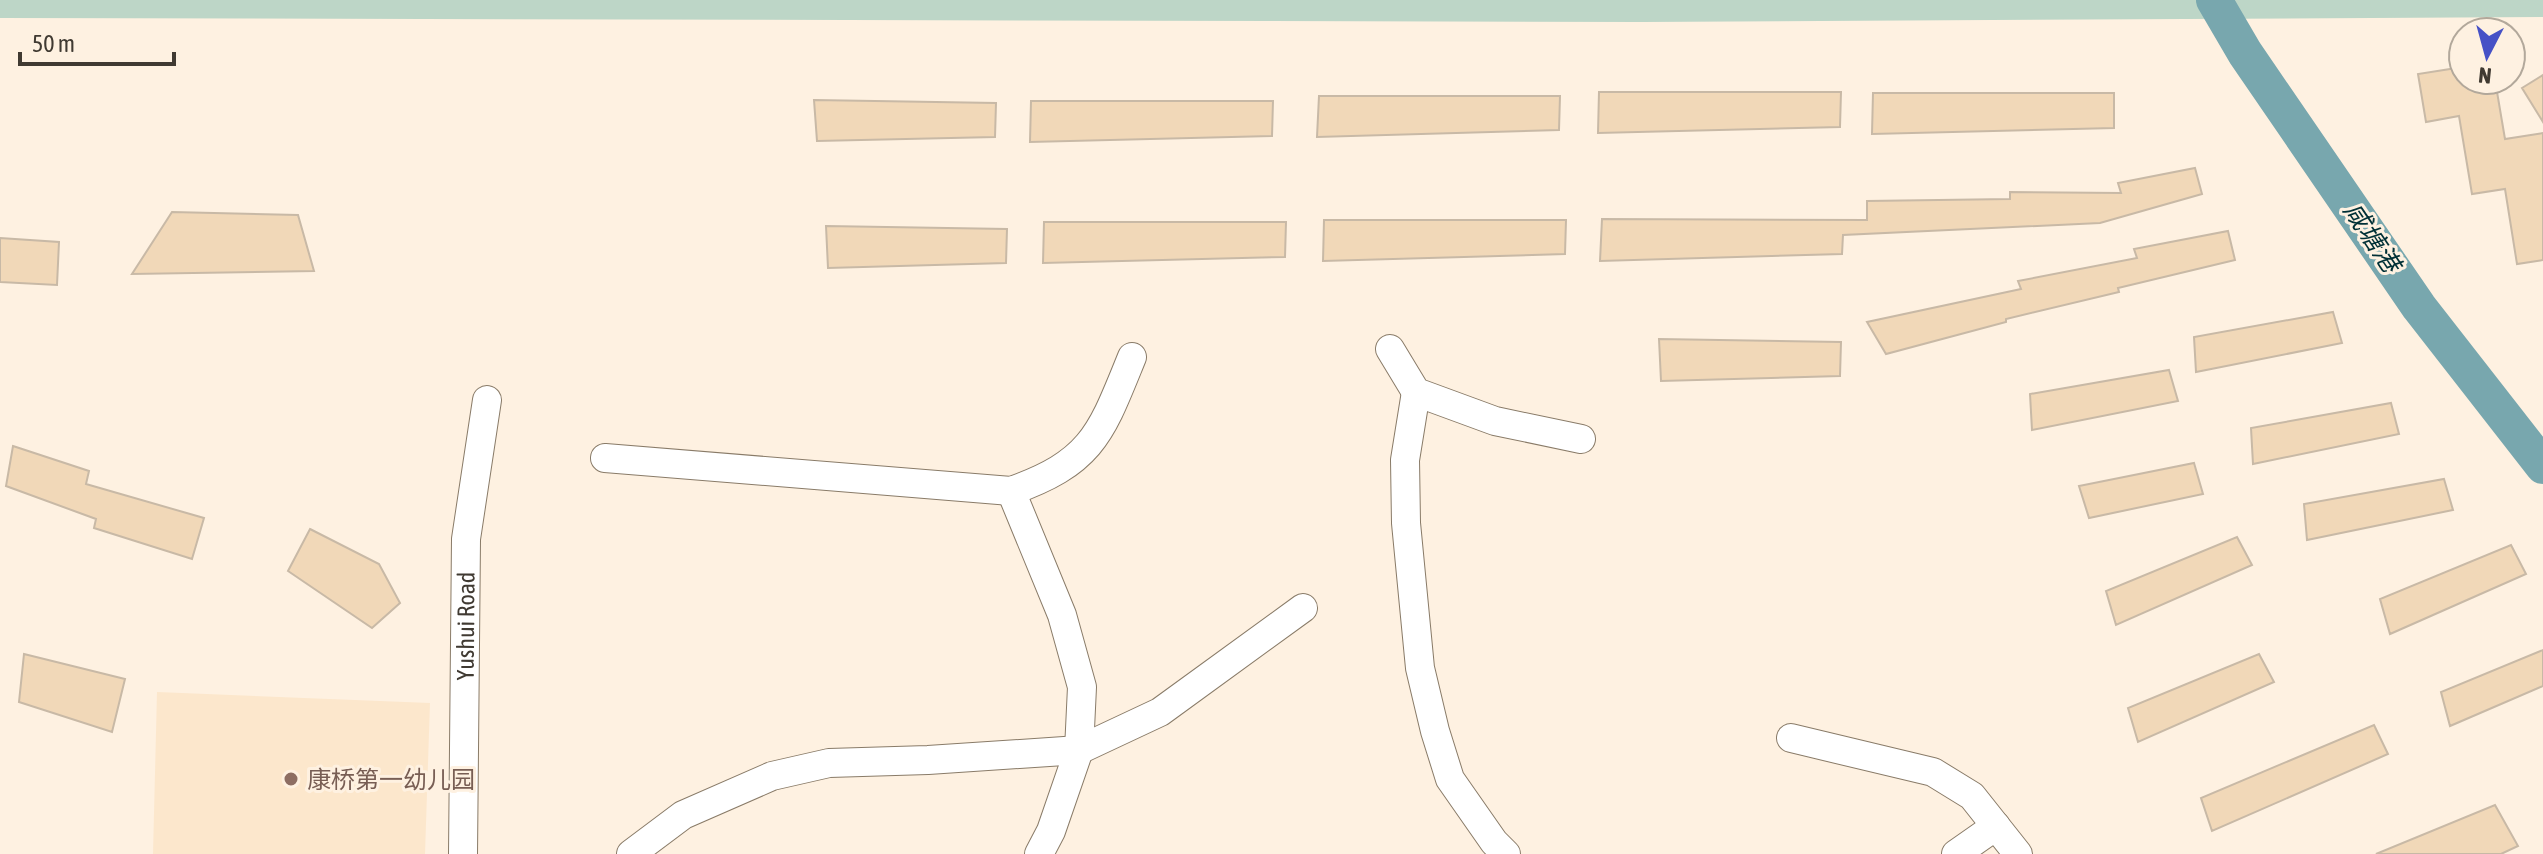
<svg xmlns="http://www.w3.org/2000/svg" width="2543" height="854" viewBox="0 0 2543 854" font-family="'Asap Condensed','Noto Sans SC',sans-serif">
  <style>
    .built { fill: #fce7cc }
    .green { fill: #bdd6c7 }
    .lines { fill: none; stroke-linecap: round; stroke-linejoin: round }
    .river { stroke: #78a7ae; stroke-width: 36 }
    .building { fill: #f1d8b8; stroke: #c8b9a6; stroke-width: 2 }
    .minor-casing { stroke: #897b68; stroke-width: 30 }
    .minor { stroke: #fff; stroke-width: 28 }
    .education-dot { fill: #8d6e63; stroke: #fef1e1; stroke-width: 3 }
    .labels { text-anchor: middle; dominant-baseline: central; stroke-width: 6; stroke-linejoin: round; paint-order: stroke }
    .street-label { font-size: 24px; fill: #403a32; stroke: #fef1e1 }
    .education-label { font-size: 24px; fill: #785e54; stroke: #fef1e1; text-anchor: start }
    .water-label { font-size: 26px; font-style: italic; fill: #003036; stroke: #fef1e1 }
  </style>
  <rect width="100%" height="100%" fill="#fef1e1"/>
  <path class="built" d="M157 692 430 703 425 854H153Z"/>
  <path class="green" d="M0 0H2543V17L1642 22 0 18Z"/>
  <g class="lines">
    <path class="river" d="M2214 0 2245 53 2419 307 2543 466"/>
  </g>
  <path class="building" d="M2463 67V80H2495L2505 139 2543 133V260L2517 264 2505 189 2472 194 2459 116 2426 122 2418 74Z
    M2543 75V122L2522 88Z
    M1599 92H1841L1840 127 1598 133Z
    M1873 93H2114V128L1872 134Z
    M1319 96H1560L1559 130 1317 137Z
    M814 100 996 103 995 137 817 141Z
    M1031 101H1273L1272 136 1030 142Z
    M2195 168 2202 194 2100 223 1843 235 1842 254 1600 261 1602 219 1867 220V201L2010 199V192L2121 193 2118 183Z
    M172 212 298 215 314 271 132 274Z
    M1324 220H1566L1565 254 1323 261Z
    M1044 222H1286L1285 257 1043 263Z
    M826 226 1007 229 1006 263 828 268Z
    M2228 231 2235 260 2118 288 2119 292 2006 319V322L1886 354 1867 322 2021 289 2018 281 2137 258 2134 249Z
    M0 238 59 242 57 285 0 282Z
    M2333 312 2342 343 2196 372 2194 337Z
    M1659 339 1841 342 1840 376 1661 381Z
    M2169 370 2178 401 2032 430 2030 394Z
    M2391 403 2399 434 2253 464 2251 428Z
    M13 446 89 471 86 484 204 518 192 559 94 528 96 519 6 486Z
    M2194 463 2203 494 2089 518 2079 486Z
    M2444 479 2453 510 2307 540 2304 504Z
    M310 529 379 564 400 603 372 628 288 571Z
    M2237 537 2252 565 2116 625 2106 591Z
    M2511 545 2526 574 2390 634 2380 599Z
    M2543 650V686L2450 726 2441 692Z
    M24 654 125 679 112 732 19 702Z
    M2259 654 2274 682 2138 742 2128 708Z
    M2374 725 2388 754 2212 831 2201 798Z
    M2495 805 2518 846 2501 854H2376Z"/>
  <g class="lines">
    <g class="minor-casing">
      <g id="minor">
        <path d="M1390 349 1416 392 1495 421 1581 439"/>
        <path d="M1416 392 1405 460 1406 523 1420 668 1435 731 1450 779 1494 842 1506 854"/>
        <path d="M605 458 1011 491C1093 462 1101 433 1132 357"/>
        <path d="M1011 491 1062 615 1082 687 1079 750 1051 831 1039 854"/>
        <path d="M1791 738 1933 772 1972 796 2018 854"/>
        <path id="s1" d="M463 854 466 539 487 400"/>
        <path d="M631 854 683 815 772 776 829 763 928 760 1079 750 1160 712 1303 608"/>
        <path d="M1956 854 1996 826"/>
      </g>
    </g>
    <use href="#minor" class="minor"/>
  </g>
  <circle class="education-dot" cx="291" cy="779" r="8"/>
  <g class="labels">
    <g class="street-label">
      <text stroke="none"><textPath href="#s1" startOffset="228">Yushui Road</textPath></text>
    </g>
    <g class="education-label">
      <text x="307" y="779">康桥第一幼儿园</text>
    </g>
    <g class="water-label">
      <text transform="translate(2372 237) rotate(56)">咸塘港</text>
    </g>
  </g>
  <g transform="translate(2487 56) rotate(186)"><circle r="38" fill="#fef1e1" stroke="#b2a89b" stroke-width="2"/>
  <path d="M0-6L14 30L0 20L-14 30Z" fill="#4651c6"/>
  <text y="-12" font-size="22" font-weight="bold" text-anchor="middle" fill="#403a32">N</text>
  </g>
  <path d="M20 52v12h154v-12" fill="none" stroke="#403a32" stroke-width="4"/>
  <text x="32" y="52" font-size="24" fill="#403a32" stroke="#fef1e1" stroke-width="6" paint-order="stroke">50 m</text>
</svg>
